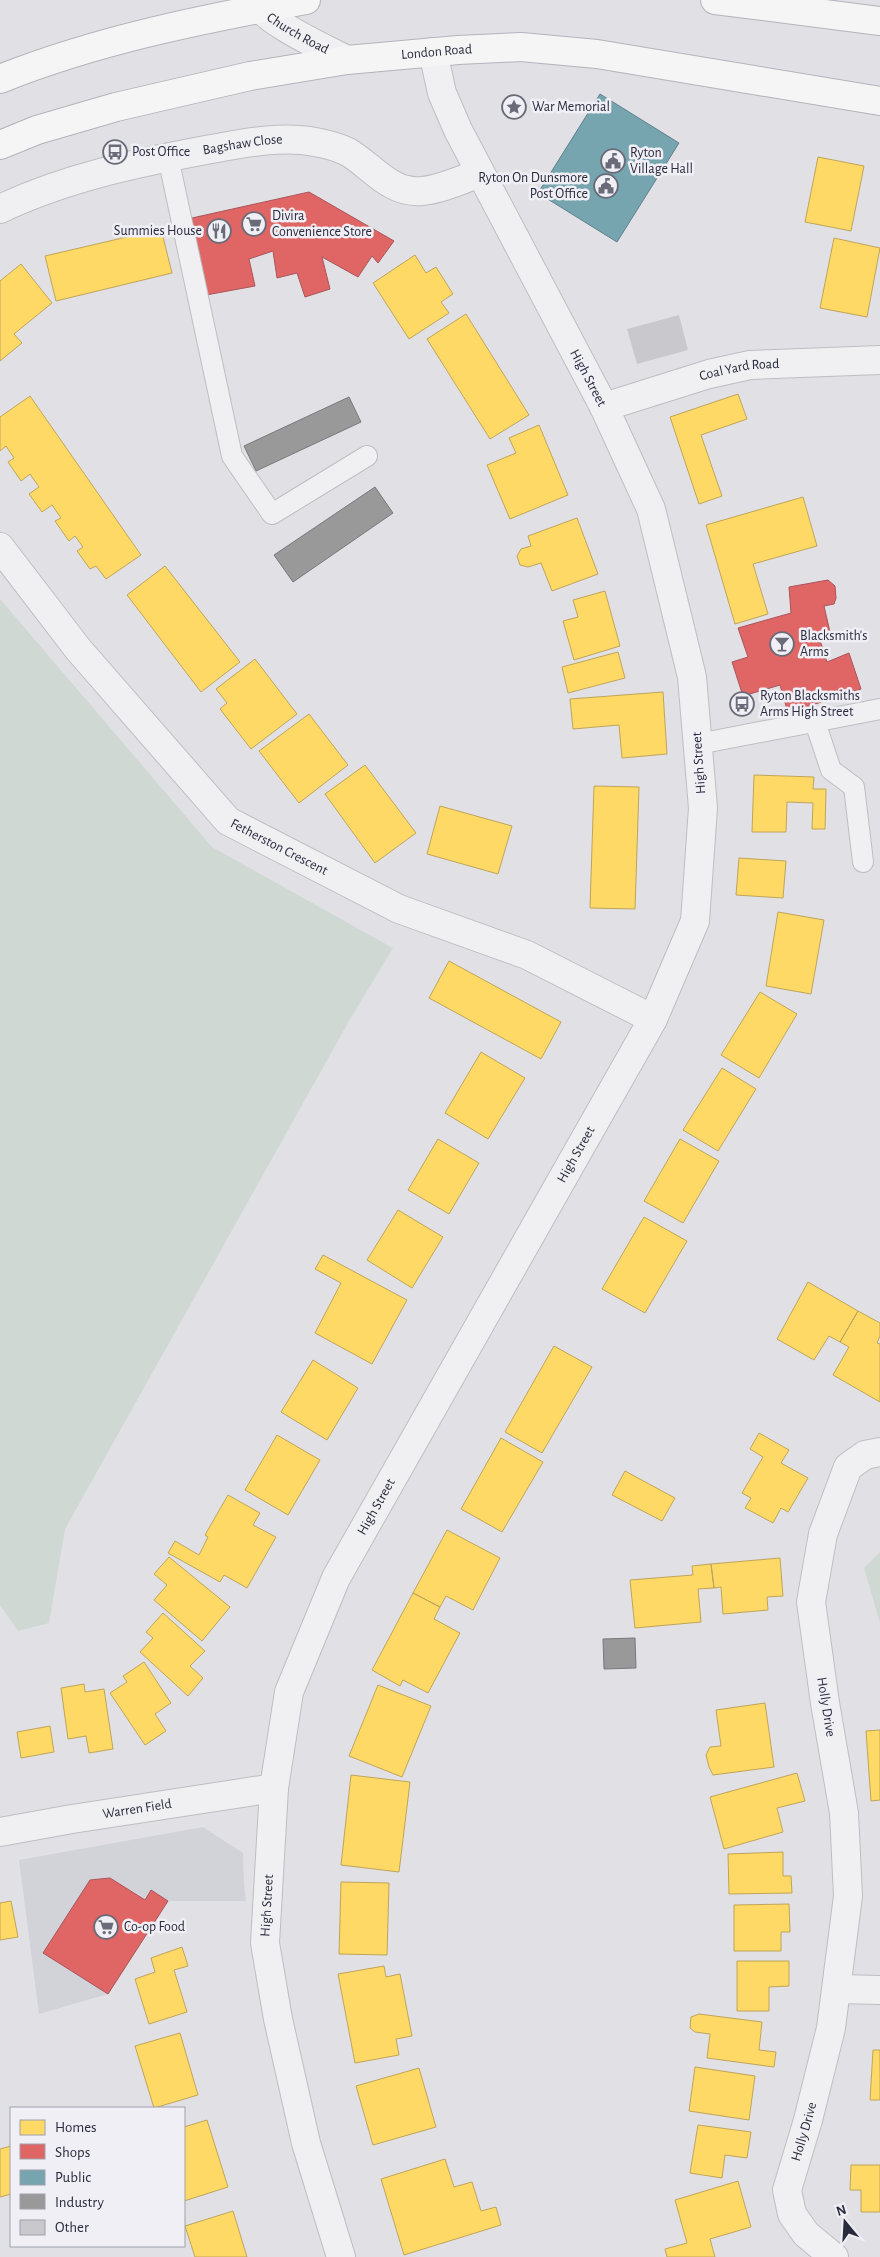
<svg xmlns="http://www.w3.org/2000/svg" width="880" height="2257" viewBox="0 0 880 2257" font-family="'Alegreya Sans',sans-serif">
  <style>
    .built { fill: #d2d2d9 }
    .green { fill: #cfd8d2 }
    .homes { fill: #ffd966; stroke: #bfa45a }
    .shops { fill: #e06666; stroke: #a9545a }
    .public { fill: #76a5af; stroke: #5f808d }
    .industry { fill: #999; stroke: #78787d }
    .building { fill: #c8c8cd }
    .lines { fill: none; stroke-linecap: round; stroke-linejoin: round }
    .service-casing { stroke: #bebec2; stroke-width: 22 }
    .minor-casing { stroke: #bebec2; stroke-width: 30 }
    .trunk-casing { stroke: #b3b4ba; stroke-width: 30 }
    .service { stroke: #f0f0f3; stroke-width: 20 }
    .minor { stroke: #f0f0f3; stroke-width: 28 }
    .trunk { stroke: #f5f5f6; stroke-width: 28 }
    .labels { text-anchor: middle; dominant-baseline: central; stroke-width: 5; stroke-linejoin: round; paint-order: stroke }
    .street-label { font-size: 14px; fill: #2a2a3d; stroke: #efeff5 }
    .poi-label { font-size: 14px; fill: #2a2a3d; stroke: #efeff5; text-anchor: start }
  </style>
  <rect width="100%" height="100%" fill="#e1e1e5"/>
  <path class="built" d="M203 1827 243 1853 244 1884 246 1901H168L108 1994 39 2014 19 1860Z"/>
  <path class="green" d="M0 599 212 847 393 948 349 1021 65 1529 49 1623 18 1631 0 1605Z
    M880 1552V1623L864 1568Z"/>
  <path class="homes" d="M818 157 864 166 851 231 805 222Z
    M161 229 172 273 56 301 45 256Z
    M834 238 880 248 867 317 820 308Z
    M415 255 426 273 436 267 453 294 441 302 449 313 409 339 373 283Z
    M21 264 52 303 14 334 22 343 0 361V281Z
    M466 314 529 415 490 439 427 339Z
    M738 394 747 419 701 435 722 496 699 504 670 417Z
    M30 396 141 555 106 579 96 566 90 569 77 551 83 547 75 536 69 541 55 521 61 518 52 505 42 512 29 494 39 487 30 474 21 481 8 462 14 458 6 446 0 451V417Z
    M539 425 568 495 510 519 487 465 516 453 509 438Z
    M803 497 817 546 753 564 768 614 735 624 706 525Z
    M577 518 598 574 552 591 541 563 528 567 520 565 517 556 521 549 531 546 528 536Z
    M165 566 240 662 201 692 127 595Z
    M605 591 620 646 574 660 563 621 578 617 573 600Z
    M618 652 625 678 568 693 562 667Z
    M255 659 297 714 251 749 220 709 227 703 216 689Z
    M663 692 667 754 622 758 619 725 573 729 570 699Z
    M309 714 348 765 299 803 259 751Z
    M365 765 416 833 375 863 325 794Z
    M754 775 814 777 813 789H826L825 829H812L813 803 787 802 786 832H752Z
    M594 786 639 787 635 909 590 908Z
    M440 806 512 826 498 874 427 854Z
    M739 858 786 861 783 898 736 895Z
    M778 912 824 920 811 994 766 986Z
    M449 961 561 1022 541 1059 429 998Z
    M760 992 797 1014 759 1078 721 1055Z
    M481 1052 525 1078 488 1139 445 1113Z
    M722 1068 756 1089 718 1151 683 1130Z
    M438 1139 479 1163 449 1214 408 1190Z
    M680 1139 719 1161 683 1223 644 1201Z
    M398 1210 443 1237 412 1288 367 1260Z
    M644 1217 687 1241 645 1313 602 1289Z
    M323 1255 407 1300 372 1364 315 1333 341 1283 315 1269Z
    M808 1282 858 1311 840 1342 829 1336 814 1360 777 1339Z
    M858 1311 880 1323V1336L877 1343 880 1344V1402L833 1375 849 1347 840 1342Z
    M554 1346 592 1367 542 1453 505 1432Z
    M313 1360 358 1388 327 1440 281 1412Z
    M759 1433 789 1450 781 1463 808 1478 788 1512 781 1508 773 1523 745 1508 751 1498 742 1493 763 1457 750 1449Z
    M277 1435 320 1460 288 1515 245 1490Z
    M501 1438 543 1462 502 1532 461 1509Z
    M625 1471 675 1498 662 1521 612 1495Z
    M228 1495 260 1513 253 1525 276 1537 247 1588 224 1575 220 1582 168 1553 175 1541 199 1555 208 1537 205 1535Z
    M447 1530 500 1558 473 1610 446 1596 440 1607 413 1593Z
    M169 1557 230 1607 202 1641 154 1600 167 1585 154 1574Z
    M780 1558 783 1596 767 1597 768 1610 723 1614 721 1587 714 1588 711 1564Z
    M711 1564 714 1588 698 1589 701 1622 635 1628 630 1580 693 1575 692 1566Z
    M413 1593 440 1607 434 1619 460 1633 428 1693 403 1680 400 1686 372 1670Z
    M163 1613 205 1651 190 1666 203 1678 188 1696 140 1652 153 1638 146 1632Z
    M144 1662 171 1703 155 1714 166 1731 145 1745 110 1693 127 1682 123 1676Z
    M84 1684 85 1692 104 1689 113 1749 89 1753 86 1736 68 1739 61 1688Z
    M378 1685 431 1706 402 1777 349 1756Z
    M765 1703 774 1767 713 1775 709 1767 706 1755 710 1747 721 1746 716 1710Z
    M50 1726 54 1752 21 1758 17 1732Z
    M880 1730V1800L871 1801 866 1731Z
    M797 1773 805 1801 777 1808 783 1832 724 1849 710 1797Z
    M351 1775 410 1782 399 1872 341 1865Z
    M783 1852V1876H791L792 1893 729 1894 728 1854Z
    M341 1882 389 1883 387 1955 339 1954Z
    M11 1901 18 1937 0 1940V1903Z
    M789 1904 790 1932H781V1951H734V1905Z
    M182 1947 188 1966 174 1970 187 2012 149 2024 135 1979 155 1972 151 1958Z
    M737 1961H789V1986L769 1987V2011H737Z
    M384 1966 386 1977 400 1974 412 2036 396 2039 399 2055 355 2063 338 1974Z
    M699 2014 762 2022 759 2050 776 2052 774 2067 707 2058 710 2034 695 2032 690 2028 691 2017Z
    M180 2033 198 2095 154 2108 135 2046Z
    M873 2050H880V2100H870Z
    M695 2067 755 2076 749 2120 689 2111Z
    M419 2068 436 2127 373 2145 356 2086Z
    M207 2120 228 2187 184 2201V2127Z
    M698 2125 751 2132 747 2158 725 2155 722 2178 690 2173Z
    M11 2146V2194L0 2197V2149Z
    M445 2159 454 2187 472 2182 481 2211 496 2207 501 2225 404 2255 381 2179Z
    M851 2165H880V2212H861V2190H850Z
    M738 2181 751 2227 710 2239 715 2257H667L665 2249 687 2243 675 2200Z
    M233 2211 247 2257H195L185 2226Z"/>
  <path class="shops" d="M309 192 394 241 378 263 372 256 358 277 322 257 330 289 305 297 297 273 277 278 273 251 249 259 255 286 206 295 192 218Z
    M828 580 835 586 836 598 834 604 824 606 830 632 818 634 827 662 849 653 861 689 788 713 780 685 743 696 732 662 748 657 738 628 791 613 789 587Z
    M110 1878 145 1900 151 1890 168 1901 108 1994 43 1953 90 1880Z"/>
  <path class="public" d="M600 94 679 143 617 242 538 193Z"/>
  <path class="industry" d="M349 397 361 422 256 471 244 446Z
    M375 487 393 513 293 582 274 555Z
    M635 1638 636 1668 604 1669 603 1639Z"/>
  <path class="building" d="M679 315 688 350 637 364 627 329Z"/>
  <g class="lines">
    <g class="service-casing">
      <path id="service" d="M168 157 232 456 272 514 367 456
        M815 722 831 770 854 787 863 862
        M698 744 880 709"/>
    </g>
    <g class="minor-casing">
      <g id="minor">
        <path id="s1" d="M254 0C263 21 326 49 347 60"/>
        <path id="s2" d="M0 209C65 178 136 163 206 150 241 144 280 135 315 142 326 144 338 147 348 152 372 166 390 194 422 191 439 190 464 179 480 173"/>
        <path id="s3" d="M604 407 709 374 750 365 880 360"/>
        <path id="s4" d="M0 547 78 649 228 821 399 909 527 955 653 1019"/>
        <path id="s5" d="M0 1832 72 1819 274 1788"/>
        <path d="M837 1989 880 1990"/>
        <path id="s6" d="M341 2257 306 2143 278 2019 265 1943 274 1788 289 1692 336 1578 653 1019 695 921 703 808 692 677 651 509 604 407 458 130 442 93 433 52"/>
        <path id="s7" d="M834 2257 806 2234 792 2214 787 2190 808 2120 831 2028 848 1896 844 1813 825 1703 811 1602 823 1534 848 1467 865 1455 880 1452"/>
      </g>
    </g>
    <g class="trunk-casing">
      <g id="trunk">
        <path d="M715 0 880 21"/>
        <path d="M0 79C97 40 203 19 306 0"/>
        <path id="s8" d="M0 145 37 130 116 107 250 76 347 60 458 50 521 47 597 54 880 101"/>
      </g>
    </g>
    <use href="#service" class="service"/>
    <use href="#minor" class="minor"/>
    <use href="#trunk" class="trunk"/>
  </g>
  <defs>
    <g id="sight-ring" transform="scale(1.25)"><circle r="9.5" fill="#efeff5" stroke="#6a6a78" stroke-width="1.5"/><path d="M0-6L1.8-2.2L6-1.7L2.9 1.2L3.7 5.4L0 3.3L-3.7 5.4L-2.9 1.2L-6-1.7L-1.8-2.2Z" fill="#6a6a78"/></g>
    <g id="bus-ring" transform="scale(1.25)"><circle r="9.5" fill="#efeff5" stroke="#6a6a78" stroke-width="1.5"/><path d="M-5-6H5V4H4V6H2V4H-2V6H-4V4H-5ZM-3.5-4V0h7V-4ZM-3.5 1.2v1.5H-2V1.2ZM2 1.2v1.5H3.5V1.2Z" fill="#6a6a78"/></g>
    <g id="civic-ring" transform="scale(1.25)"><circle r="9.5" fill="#efeff5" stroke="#6a6a78" stroke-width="1.5"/><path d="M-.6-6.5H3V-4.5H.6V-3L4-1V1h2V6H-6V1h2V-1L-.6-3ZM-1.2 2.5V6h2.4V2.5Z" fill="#6a6a78"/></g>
    <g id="supermarket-ring" transform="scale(1.25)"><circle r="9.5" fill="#efeff5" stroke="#6a6a78" stroke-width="1.5"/><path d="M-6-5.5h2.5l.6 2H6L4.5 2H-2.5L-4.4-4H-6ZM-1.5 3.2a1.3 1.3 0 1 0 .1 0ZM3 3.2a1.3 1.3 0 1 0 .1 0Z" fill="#6a6a78"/></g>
    <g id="restaurant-ring" transform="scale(1.25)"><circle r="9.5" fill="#efeff5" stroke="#6a6a78" stroke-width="1.5"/><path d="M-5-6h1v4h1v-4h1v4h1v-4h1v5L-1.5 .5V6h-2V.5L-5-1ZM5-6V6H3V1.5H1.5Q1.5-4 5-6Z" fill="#6a6a78"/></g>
    <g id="bar-ring" transform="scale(1.25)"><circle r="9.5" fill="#efeff5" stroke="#6a6a78" stroke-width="1.5"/><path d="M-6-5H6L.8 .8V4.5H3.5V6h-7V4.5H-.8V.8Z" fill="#6a6a78"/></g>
  </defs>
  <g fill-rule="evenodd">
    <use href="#sight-ring" x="514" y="107"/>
    <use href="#bus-ring" x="115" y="152"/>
    <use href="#civic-ring" x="613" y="161"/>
    <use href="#civic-ring" x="606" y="186"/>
    <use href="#supermarket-ring" x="254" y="224"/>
    <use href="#restaurant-ring" x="219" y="231"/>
    <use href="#bar-ring" x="782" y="644"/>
    <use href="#bus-ring" x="742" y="704"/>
    <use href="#supermarket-ring" x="106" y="1927"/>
  </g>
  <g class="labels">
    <g class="street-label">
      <text stroke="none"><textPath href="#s1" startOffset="56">Church Road</textPath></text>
      <text stroke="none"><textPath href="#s8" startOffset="448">London Road</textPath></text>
      <text stroke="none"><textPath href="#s2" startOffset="252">Bagshaw Close</textPath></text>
      <text stroke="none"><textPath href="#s3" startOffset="141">Coal Yard Road</textPath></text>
      <text transform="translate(588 378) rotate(62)">High Street</text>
      <text transform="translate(699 763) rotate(-94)">High Street</text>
      <text stroke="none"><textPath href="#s4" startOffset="414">Fetherston Crescent</textPath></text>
      <text stroke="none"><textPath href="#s6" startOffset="1186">High Street</textPath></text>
      <text stroke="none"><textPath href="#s6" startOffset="781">High Street</textPath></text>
      <text transform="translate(826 1707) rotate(81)">Holly Drive</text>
      <text stroke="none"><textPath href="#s5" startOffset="139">Warren Field</textPath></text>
      <text stroke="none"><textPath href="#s6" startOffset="361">High Street</textPath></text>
      <text stroke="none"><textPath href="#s7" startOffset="146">Holly Drive</textPath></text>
    </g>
    <g class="poi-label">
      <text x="532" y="107">War Memorial</text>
      <text x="132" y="152">Post Office</text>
      <text x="630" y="153">Ryton<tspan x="630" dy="16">Village Hall</tspan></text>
      <text x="588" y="178" text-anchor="end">Ryton On Dunsmore<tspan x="588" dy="16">Post Office</tspan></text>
      <text x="272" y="216">Divira<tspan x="272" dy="16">Convenience Store</tspan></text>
      <text x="202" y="231" text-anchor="end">Summies House</text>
      <text x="800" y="636">Blacksmith's<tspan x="800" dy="16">Arms</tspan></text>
      <text x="760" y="696">Ryton Blacksmiths<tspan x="760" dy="16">Arms High Street</tspan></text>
      <text x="124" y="1927">Co-op Food</text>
    </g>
  </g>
  <rect x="10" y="2107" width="175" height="140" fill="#efeff5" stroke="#a0a0ab"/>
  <rect x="20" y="2120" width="25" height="15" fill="#ffd966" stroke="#a0a0ab"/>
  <text x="55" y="2132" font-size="15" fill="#2a2a3d">Homes</text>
  <rect x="20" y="2144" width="25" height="15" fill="#e06666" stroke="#a0a0ab"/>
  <text x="55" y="2157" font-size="15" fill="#2a2a3d">Shops</text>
  <rect x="20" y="2170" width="25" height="15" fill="#76a5af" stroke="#a0a0ab"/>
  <text x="55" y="2182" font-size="15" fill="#2a2a3d">Public</text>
  <rect x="20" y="2194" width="25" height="15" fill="#999999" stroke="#a0a0ab"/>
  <text x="55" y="2207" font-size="15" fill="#2a2a3d">Industry</text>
  <rect x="20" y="2220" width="25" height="15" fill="#c8c8cd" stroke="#a0a0ab"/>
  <text x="55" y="2232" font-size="15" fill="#2a2a3d">Other</text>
  <g transform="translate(845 2222) rotate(342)" stroke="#efeff5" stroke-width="4" paint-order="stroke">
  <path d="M0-4L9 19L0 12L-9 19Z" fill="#2a2a3d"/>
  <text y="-8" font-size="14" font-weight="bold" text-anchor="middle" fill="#2a2a3d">N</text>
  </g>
</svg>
